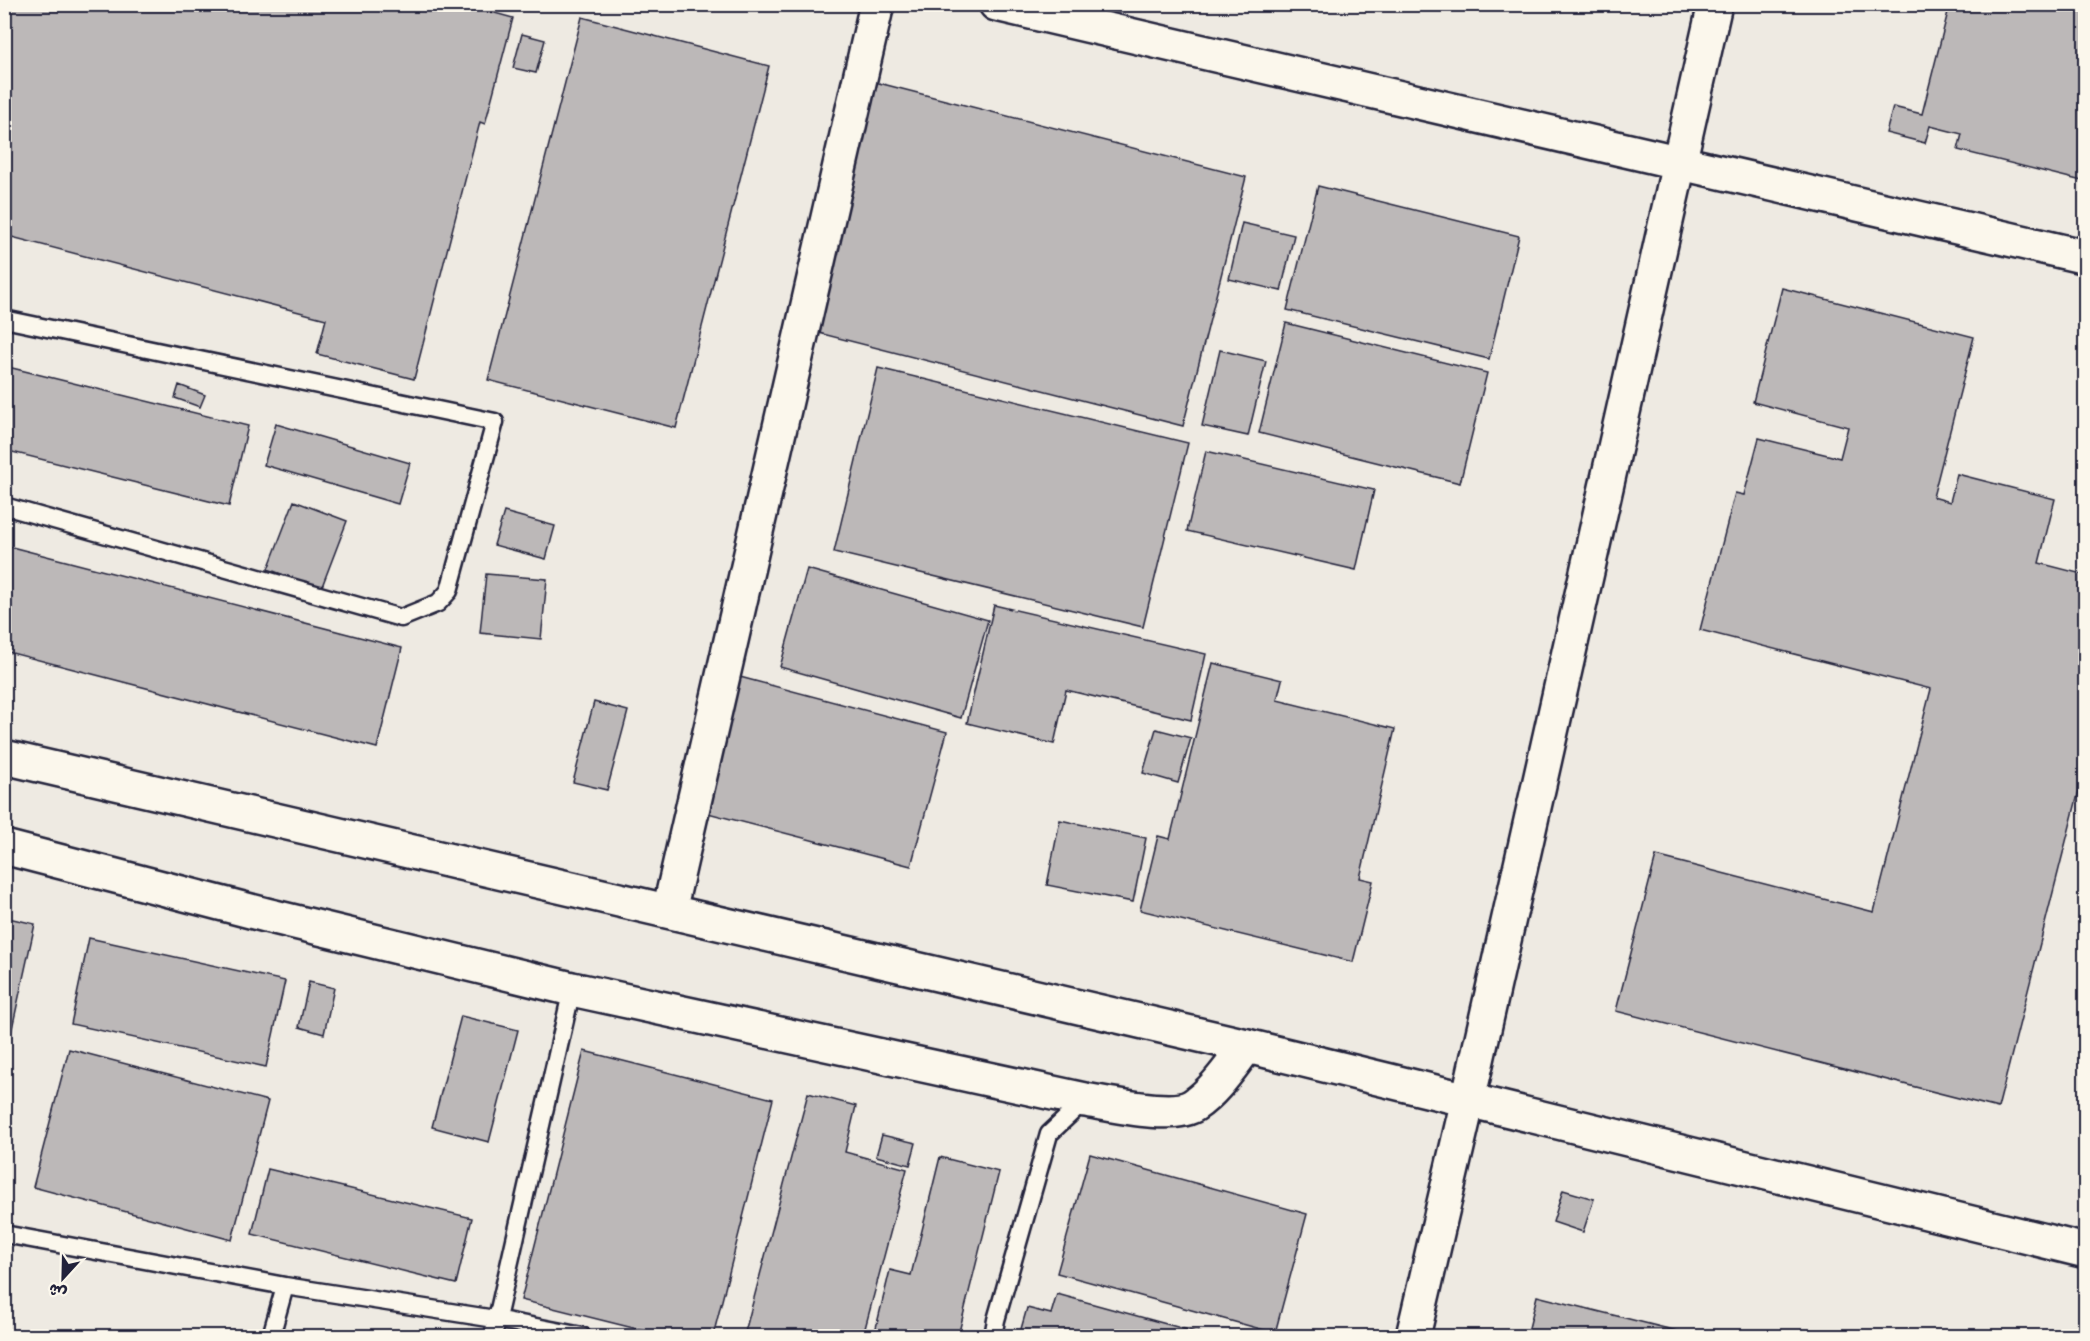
<svg xmlns="http://www.w3.org/2000/svg" width="2090" height="1341" viewBox="0 0 2090 1341" font-family="Caveat,'Playpen Sans Arabic',sans-serif">
  <style>
    .building { fill: #bcb8b8; stroke: #22223b; stroke-width: 1.5 }
    .lines { fill: none; stroke-linecap: round; stroke-linejoin: round }
    .service-casing { stroke: #22223b; stroke-width: 21 }
    .minor-casing { stroke: #22223b; stroke-width: 38 }
    .tertiary-casing { stroke: #22223b; stroke-width: 38 }
    .service { stroke: #fbf7ec; stroke-width: 16 }
    .minor { stroke: #fbf7ec; stroke-width: 33 }
    .tertiary { stroke: #fbf7ec; stroke-width: 33 }
  </style>
  <rect width="100%" height="100%" fill="#eeeae2"/>
  <filter id="ink" filterUnits="userSpaceOnUse"><feTurbulence type="fractalNoise" baseFrequency=".0167" numOctaves="2"/><feDisplacementMap in="SourceGraphic" scale="12" xChannelSelector="R" yChannelSelector="G"/><feConvolveMatrix kernelMatrix="1 2 1 2 8 2 1 2 1" color-interpolation-filters="sRGB"/></filter>
  <g filter="url(#ink)">
    <path class="building" d="M4 4H462L513 18 485 124 480 122 414 379 317 354 326 319 4 235Z
      M1950 4H2086V182L1958 150 1962 134 1930 126 1925 143 1886 133 1893 107 1922 114Z
      M582 17 769 66 676 428 488 380Z
      M522 34 545 40 536 73 513 68Z
      M871 81 1246 177 1183 426 807 330Z
      M1318 186 1519 236 1489 359 1287 310Z
      M1242 223 1294 235 1281 291 1229 279Z
      M1782 288 1974 337 1933 497 1950 502 1957 474 2055 499 2039 563 2086 575V763L1998 1108 1616 1011 1656 856 1874 912 1931 689 1700 630 1735 493 1744 495 1759 438 1840 458 1848 427 1753 402Z
      M1286 323 1487 373 1460 483 1259 433Z
      M1220 350 1266 361 1248 436 1202 426Z
      M4 366 248 426 229 506 4 450Z
      M878 368 1188 443 1143 627 834 552Z
      M179 385 205 395 200 407 175 398Z
      M276 424 410 463 398 504 264 465Z
      M1206 451 1374 490 1356 570 1187 531Z
      M294 501 347 521 321 589 268 569Z
      M504 512 555 526 546 559 494 545Z
      M4 545 402 648 377 748 4 651Z
      M807 569 988 620 961 718 780 667Z
      M486 574 547 579 541 639 480 633Z
      M994 605 1206 654 1191 720 1066 690 1054 744 967 723Z
      M1213 663 1282 680 1277 700 1395 729 1360 878 1373 881 1353 962 1140 910 1158 836 1170 839Z
      M740 677 947 732 911 866 704 812Z
      M594 702 628 711 607 790 573 782Z
      M1156 729 1191 738 1178 783 1143 773Z
      M1060 820 1146 838 1133 902 1047 885Z
      M4 917 35 924 4 1065Z
      M89 938 285 981 266 1067 71 1024Z
      M309 982 334 988 324 1034 299 1027Z
      M461 1016 518 1030 489 1142 432 1127Z
      M69 1049 268 1101 232 1240 33 1187Z
      M584 1051 773 1099 713 1336H665L521 1300Z
      M808 1093 856 1106 845 1152 907 1169 863 1336H744Z
      M882 1135 916 1143 910 1165 876 1156Z
      M1090 1154 1307 1214 1275 1333 1057 1273Z
      M940 1157 999 1172 958 1336H874L890 1270 911 1275Z
      M268 1169 472 1218 456 1284 252 1234Z
      M1563 1190 1594 1199 1583 1232 1553 1222Z
      M1057 1294 1210 1336H1019L1027 1308 1051 1314Z
      M1537 1296 1697 1336H1527Z"/>
    <g class="lines">
      <g class="service-casing">
        <path id="service" d="M4 319 495 422 449 591 438 603 401 618 4 506
          M4 1234 285 1286 495 1319 582 1336
          M271 1336 285 1286
          M493 1336 572 989
          M993 1336 996 1320 1049 1134 1085 1100"/>
      </g>
      <g class="minor-casing">
        <path id="minor" d="M996 4 2086 257
          M4 847 266 915 572 989 1085 1100C1110 1104 1174 1119 1194 1105 1216 1090 1231 1066 1247 1046
          M669 911 877 4
          M1468 1100 2086 1251"/>
      </g>
      <g class="tertiary-casing">
        <path id="tertiary" d="M4 757 1247 1046 1468 1100
          M1413 1336 1468 1100 1715 4"/>
      </g>
      <use href="#service" class="service"/>
      <use href="#minor" class="minor"/>
      <use href="#tertiary" class="tertiary"/>
    </g>
  </g>
  <rect width="2090" height="1341" fill="none" stroke="#fbf7ec" stroke-width="24"/>
  <rect x="12" y="12" width="2066" height="1317" fill="none" stroke="#22223b" stroke-width="2" filter="url(#ink)"/>
  <g transform="translate(63 1278) rotate(202)" stroke="#fbf7ec" stroke-width="4.5" paint-order="stroke">
  <path d="M0-4.5L10 22L0 15L-10 22Z" fill="#22223b"/>
  <text y="-9" font-size="16" font-weight="bold" text-anchor="middle" fill="#22223b">ش</text>
  </g>
</svg>
